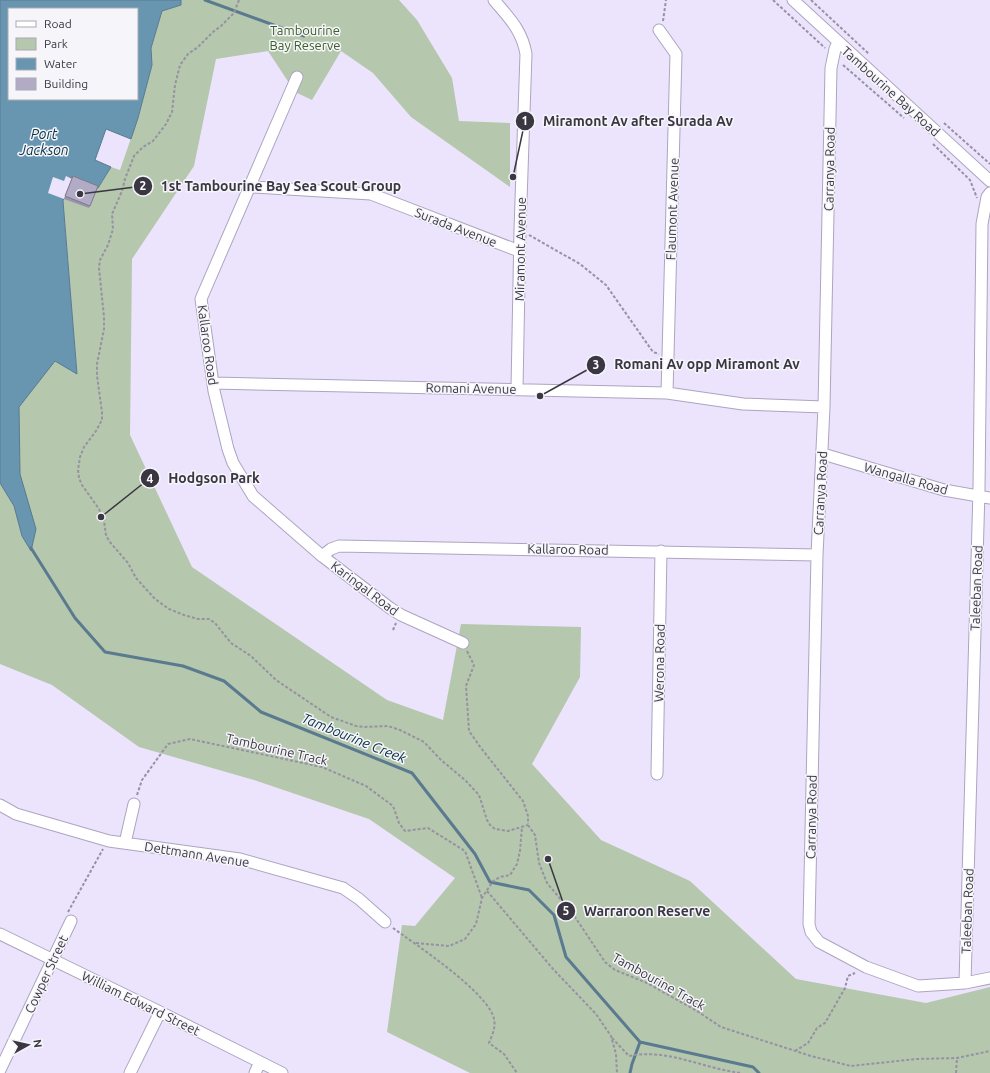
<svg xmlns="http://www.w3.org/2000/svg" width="990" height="1073" viewBox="0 0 990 1073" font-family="Ubuntu,sans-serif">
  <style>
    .green { fill: #b5c7ac }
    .water { fill: #6896b0; stroke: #5a7a8f; fill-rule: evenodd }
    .pier { fill: #ebe4fc }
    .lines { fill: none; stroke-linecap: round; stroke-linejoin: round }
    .stream { stroke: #5a7a8f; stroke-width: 3 }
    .street-casing { stroke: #ada5c0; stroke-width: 13 }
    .path { stroke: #9691a3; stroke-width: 2; stroke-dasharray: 3 2; stroke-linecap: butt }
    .street { stroke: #fff; stroke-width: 11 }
    .wall { fill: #9993aa }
    .building { fill: #b2abc6; stroke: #7d788b }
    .labels { text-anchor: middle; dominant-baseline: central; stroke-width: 3; stroke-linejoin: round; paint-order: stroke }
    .park-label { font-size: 13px; fill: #3a5e26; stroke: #f6f5fa }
    .street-label { font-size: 13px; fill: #3a3743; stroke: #f6f5fa }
    .water-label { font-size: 14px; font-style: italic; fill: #063144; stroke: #f6f5fa }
    .leader { fill: none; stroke: #3a3743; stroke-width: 1.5 }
    .callout-dot { fill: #3a3743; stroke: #f6f5fa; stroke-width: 1.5 }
    .mark-label { font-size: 12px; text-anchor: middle; font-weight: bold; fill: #fff }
    .callout-label { font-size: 14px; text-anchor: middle; font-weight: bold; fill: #3a3743; stroke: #f6f5fa; stroke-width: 3; stroke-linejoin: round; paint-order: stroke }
  </style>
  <rect width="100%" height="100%" fill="#ebe4fc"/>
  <path class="green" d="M181 0H399L417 20 452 78 459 121 510 123V187L411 117 373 73 341 51 312 100 295 92 268 51 216 59 194 166 132 259 130 435 192 567 387 700 443 720 461 624 581 627 580 677 532 764 601 840 690 881 796 979 926 1003 990 987V1073H470L387 1032 402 925 415 926 455 878 369 819 254 780 139 747 52 685 0 664V483L14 506 22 536 31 550 17 470 18 401 55 360 77 373 63 201 71 177 98 188 111 167 120 170 138 118 152 65 151 48 162 11 181 5Z"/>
  <path class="water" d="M0 0H181V5L162 11 151 48 152 65 138 118 131 139 106 129 95 160 111 167 98 188 71 177 63 201 77 374 55 361 19 407 20 474 36 529 31 551 22 536 14 506 0 483ZM9 9H137V99H9Z"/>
  <path class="pier" d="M66 176 72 179 64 199 48 193 53 177 64 181Z"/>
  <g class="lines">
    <path class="stream" d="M205 0 304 36
      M31 548 75 618 105 652 183 666 224 681 261 712 412 773 475 854 490 882 529 890 554 915 566 957 640 1042 753 1067 759 1073
      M630 1073 632 1064 640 1042"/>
    <g class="street-casing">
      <path id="street" d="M494 0C509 18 522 30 526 54L520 230 517 389
        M793 0 990 181
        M659 30 676 54 667 393
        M838 42 835 49 831 68 824 407 817 555 809 924 811 932 819 942 866 967 918 986 965 983 990 978
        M297 77 201 299 214 391 228 449 233 463 253 496 322 556 390 608 401 615 463 643
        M250 185 254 187 371 194 519 251
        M213 383 667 393 743 404 824 407
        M823 454 944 490 990 498
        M322 556 331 549 339 546 817 555
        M657 774 661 551
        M0 805 16 814 109 841 240 859 343 888 359 899 385 922
        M125 843 134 804
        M0 934 160 1012 282 1073
        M965 983 979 490 982 224 987 197 990 193
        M0 1070 71 921
        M130 1073 160 1012
        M255 1073 260 1062"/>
    </g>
    <path class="path" d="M239 0 234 13 221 26 213 32 198 47 188 54 180 65 175 85 172 112 166 124 153 141 143 147 134 156 125 179 122 191 112 214 113 229 108 245 100 260 99 268 104 317V329L97 364V376L102 412V420L96 431 84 447 80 457 78 470 79 478 82 485 99 509 104 521 106 535 109 541 128 563 136 578 155 599 169 609 184 615 198 619H209L215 623 231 643 251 656 276 680 331 717 356 726 364 727 388 726 400 730 424 742 441 760 465 780 479 795 487 820 490 825 495 829 508 831 528 825
      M773 0 825 48
      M811 0 869 54
      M663 21 666 0
      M843 65 904 118
      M944 123 990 164
      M933 144 970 180 977 198
      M529 235 580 264 606 285 653 352 659 354
      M393 630 396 623
      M467 651 474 665 466 686 469 731 481 748 523 801 528 816V824
      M137 795 142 780 168 744 190 739 322 767 366 786 393 806 399 823 405 831 428 828 465 851 482 898
      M528 825 535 835 539 863 547 883 573 914 605 962 615 970 647 983 697 1011 721 1027 811 1056 851 1066 916 1059 957 1058 990 1051
      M487 891 553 969 596 1014 611 1036 616 1054 617 1073
      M68 912 103 849
      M393 928C415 944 489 993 494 1019 496 1027 492 1036 489 1043L504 1054 517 1073
      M416 943 449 946 465 939 476 924 482 898 493 881 500 877 510 875 517 864 520 851 522 827
      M612 1038 629 1056C669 1048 703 1069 742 1073
      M795 1051 808 1043 817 1028 825 1023 845 988 848 976 855 973
      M956 1073 957 1058"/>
    <use href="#street" class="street"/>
  </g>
  <path class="wall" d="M73 176 98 186 89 208 64 199Z"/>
  <path class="building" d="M73 176 98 186 90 206 65 196Z"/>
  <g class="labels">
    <g class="park-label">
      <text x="305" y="30">Tambourine<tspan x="305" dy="15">Bay Reserve</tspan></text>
    </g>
    <g class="street-label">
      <text transform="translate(891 91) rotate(42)">Tambourine Bay Road</text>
      <text transform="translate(829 169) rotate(-89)">Carranya Road</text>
      <text transform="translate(672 209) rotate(-88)">Flaumont Avenue</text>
      <text transform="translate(456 227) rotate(21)">Surada Avenue</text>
      <text transform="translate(520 249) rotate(-89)">Miramont Avenue</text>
      <text transform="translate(208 345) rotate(82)">Kallaroo Road</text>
      <text transform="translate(471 388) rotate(1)">Romani Avenue</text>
      <text transform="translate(906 478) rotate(16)">Wangalla Road</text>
      <text transform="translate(820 493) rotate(-87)">Carranya Road</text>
      <text transform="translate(568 549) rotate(1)">Kallaroo Road</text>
      <text transform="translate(365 588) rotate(37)">Karingal Road</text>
      <text transform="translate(976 588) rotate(-88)">Taleeban Road</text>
      <text transform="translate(659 663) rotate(-89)">Werona Road</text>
      <text transform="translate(277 749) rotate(13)">Tambourine Track</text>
      <text transform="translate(811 817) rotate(-89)">Carranya Road</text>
      <text transform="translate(197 854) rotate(9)">Dettmann Avenue</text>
      <text transform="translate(967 911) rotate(-88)">Taleeban Road</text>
      <text transform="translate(46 974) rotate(-65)">Cowper Street</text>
      <text transform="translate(659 981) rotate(29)">Tambourine Track</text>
      <text transform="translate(141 1003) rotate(26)">William Edward Street</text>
    </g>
    <g class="water-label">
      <text x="44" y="134">Port<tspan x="44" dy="16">Jackson</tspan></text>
      <text transform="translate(354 738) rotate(22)">Tambourine Creek</text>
    </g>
  </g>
  <path class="leader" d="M513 177L525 121M80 194L143 186M540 396L596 365M101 517L150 478M548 859L566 911"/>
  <g class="callout-dot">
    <circle cx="513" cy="177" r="4"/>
    <circle cx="80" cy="194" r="4"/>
    <circle cx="540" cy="396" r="4"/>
    <circle cx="101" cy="517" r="4"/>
    <circle cx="548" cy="859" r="4"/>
    <circle cx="525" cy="121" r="10"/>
    <circle cx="143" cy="186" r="10"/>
    <circle cx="596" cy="365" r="10"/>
    <circle cx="150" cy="478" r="10"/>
    <circle cx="566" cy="911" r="10"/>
  </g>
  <g class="mark-label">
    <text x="525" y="125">1</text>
    <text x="143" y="190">2</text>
    <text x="596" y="369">3</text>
    <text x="150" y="483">4</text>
    <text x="566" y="915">5</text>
  </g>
  <g class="callout-label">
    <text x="638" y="126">Miramont Av after Surada Av</text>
    <text x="281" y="191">1st Tambourine Bay Sea Scout Group</text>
    <text x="707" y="369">Romani Av opp Miramont Av</text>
    <text x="214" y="483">Hodgson Park</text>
    <text x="647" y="916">Warraroon Reserve</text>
  </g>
  <rect x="8" y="8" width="130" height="92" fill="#f6f5fa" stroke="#aba9b1"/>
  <rect x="16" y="21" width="20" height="6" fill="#ffffff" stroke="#aba9b1"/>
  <text x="44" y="28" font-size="12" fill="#3a3743">Road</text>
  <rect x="16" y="38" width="20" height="12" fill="#b5c7ac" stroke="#aba9b1"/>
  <text x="44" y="48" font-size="12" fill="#3a3743">Park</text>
  <rect x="16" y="58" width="20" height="12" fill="#6896b0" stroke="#aba9b1"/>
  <text x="44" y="68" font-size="12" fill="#3a3743">Water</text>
  <rect x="16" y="78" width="20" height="12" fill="#b2abc6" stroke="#aba9b1"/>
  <text x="44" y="88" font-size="12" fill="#3a3743">Building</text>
  <g transform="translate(28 1045) rotate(82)" stroke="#f6f5fa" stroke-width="3" paint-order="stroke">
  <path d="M0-3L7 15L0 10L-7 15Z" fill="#3a3743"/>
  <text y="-6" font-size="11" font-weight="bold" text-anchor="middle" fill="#3a3743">N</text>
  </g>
</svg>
